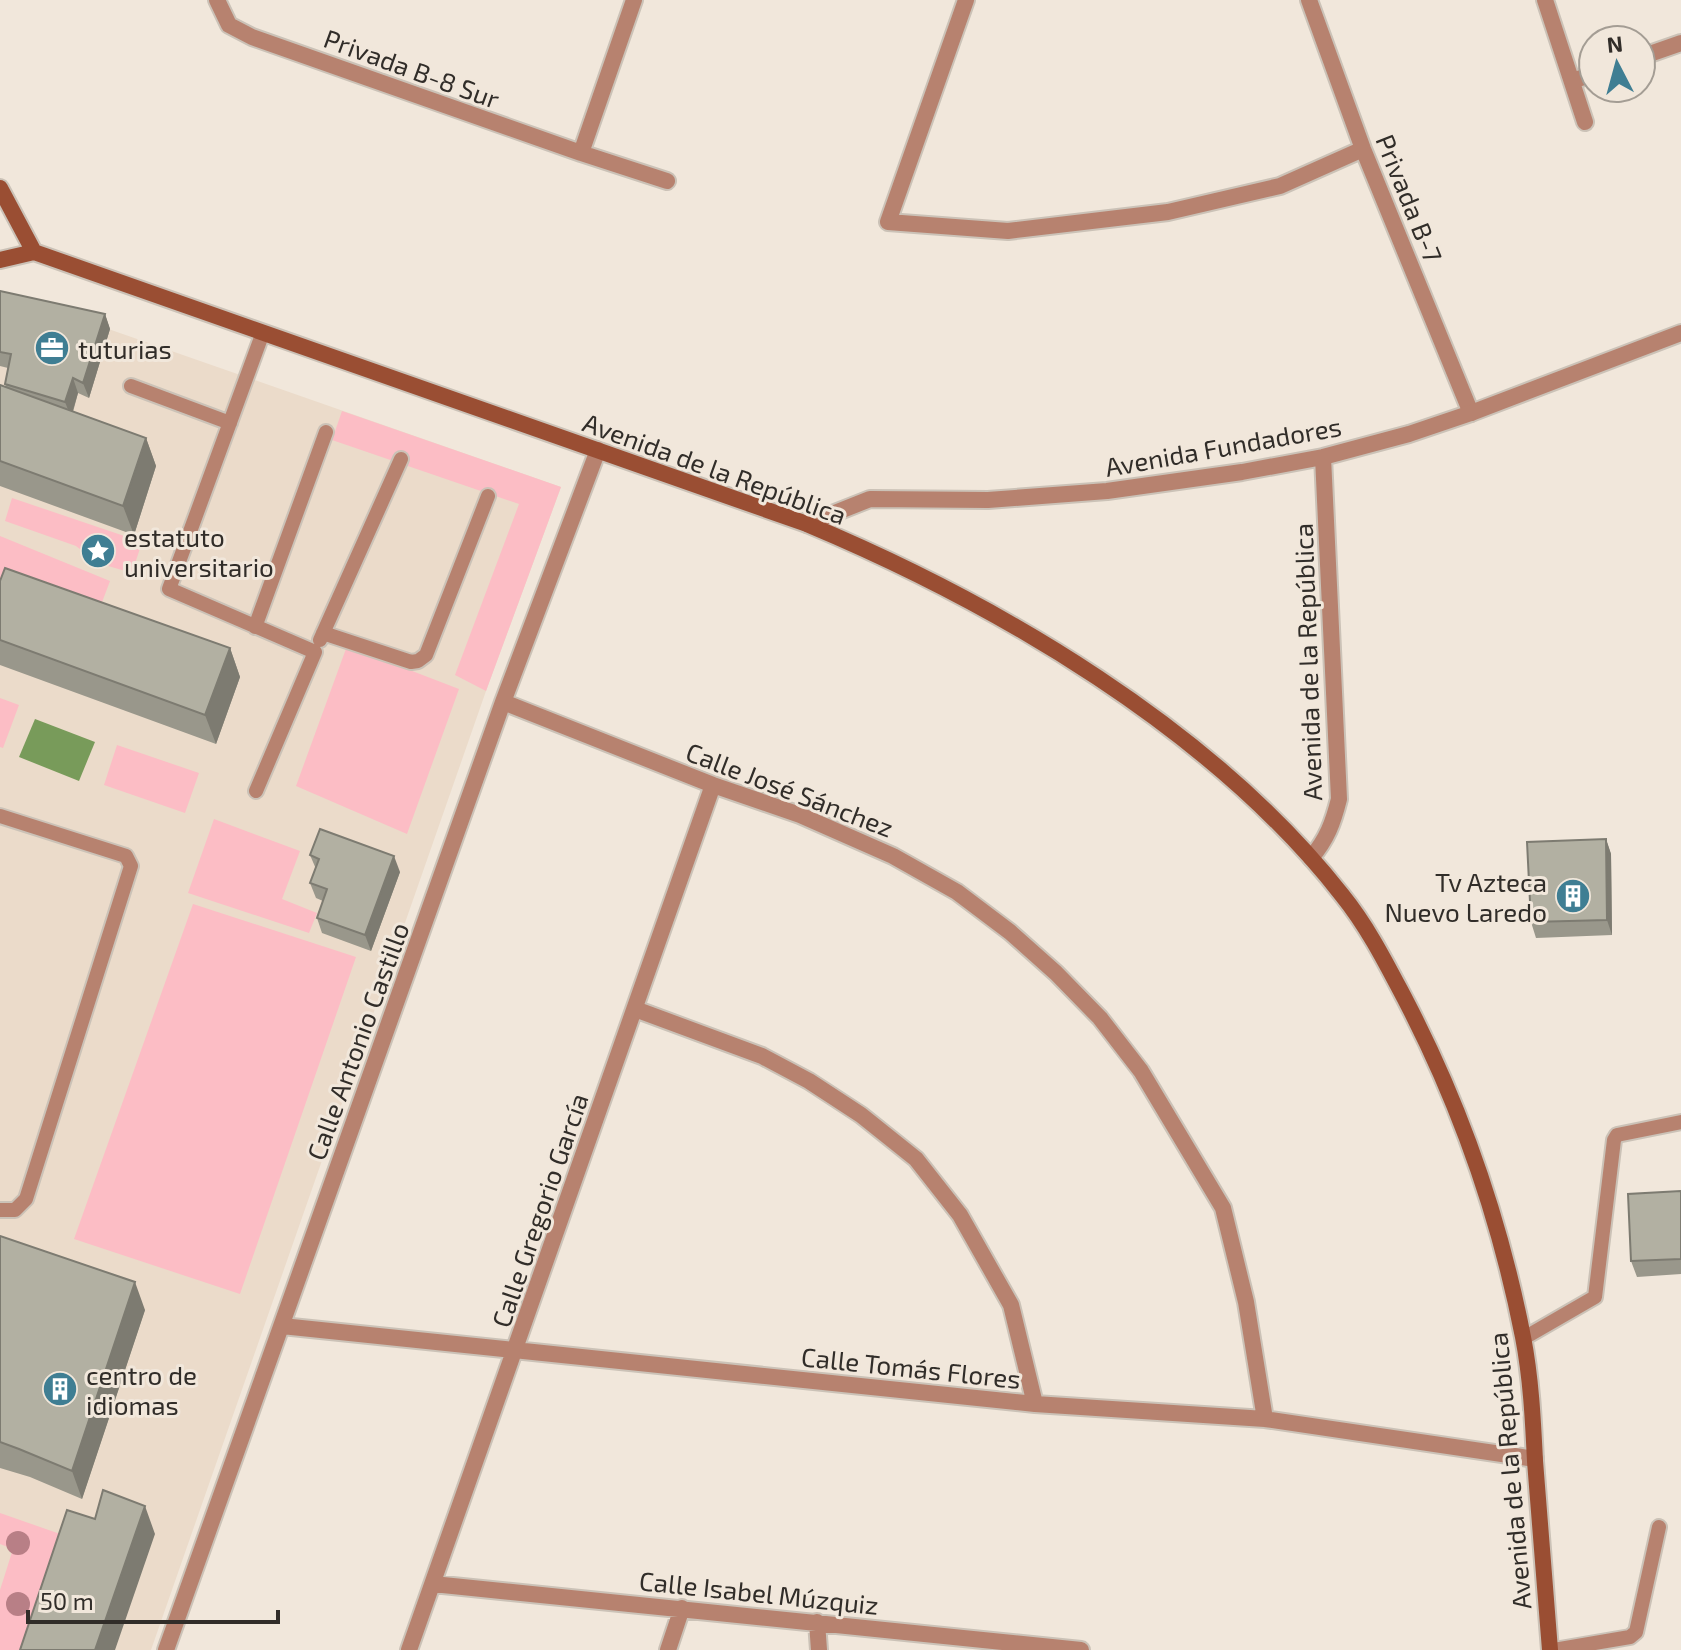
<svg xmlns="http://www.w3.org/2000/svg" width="1681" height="1650" viewBox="0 0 1681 1650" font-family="'Exo 2',sans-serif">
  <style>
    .built { fill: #ebdbca }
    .green { fill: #fcbdc5 }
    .water { fill: #789b5a }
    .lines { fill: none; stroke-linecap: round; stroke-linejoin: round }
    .service-casing { stroke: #cbc2b7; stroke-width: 18 }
    .minor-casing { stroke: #cbc2b7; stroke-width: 20 }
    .tertiary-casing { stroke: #cbc2b7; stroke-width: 20 }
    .secondary-casing { stroke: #cbc2b7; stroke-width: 20 }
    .service { stroke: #b7826f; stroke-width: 14 }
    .minor { stroke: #b7826f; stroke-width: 16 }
    .tertiary { stroke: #b7826f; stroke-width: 16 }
    .secondary { stroke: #9a4e33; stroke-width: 16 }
    .tree { fill: #b87f86 }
    .wall { fill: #99978b }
    .shaded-wall { fill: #7d7b71 }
    .building { fill: #b2b0a2; stroke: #7d7b71; stroke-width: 2 }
    .labels { text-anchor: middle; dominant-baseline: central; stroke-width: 6; stroke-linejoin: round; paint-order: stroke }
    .street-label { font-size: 26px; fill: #312d29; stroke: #f1e7db }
    .poi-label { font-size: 26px; fill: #312d29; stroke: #f1e7db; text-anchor: start }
  </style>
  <rect width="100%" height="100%" fill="#f1e7db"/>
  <path class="built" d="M0 301 74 317 561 487 486 691 151 1650H0Z"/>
  <path class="green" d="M342 411 561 487 486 691 455 675 519 504 332 440Z
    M12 498 142 542 132 573 98 563 76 546 5 521Z
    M0 536 110 581 96 618 0 619Z
    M347 646 459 689 407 834 296 786Z
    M0 698 19 705 3 748 0 747Z
    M117 745 199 773 185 813 104 785Z
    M214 819 300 851 282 899 317 913 309 933 188 893Z
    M193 904 356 957 240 1294 74 1239Z
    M0 1513 63 1535 23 1650H0V1590L13 1549 0 1544Z"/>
  <path class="water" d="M35 719 95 742 79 781 19 757Z"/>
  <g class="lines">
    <g class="service-casing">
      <path id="service" d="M131 386 230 423
        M255 627 326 432
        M323 633 411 662 418 661 426 655 488 496
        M320 640 401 459
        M256 791 315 652 169 589 262 335
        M0 816 126 856 131 866 26 1199 15 1210H0
        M1524 1338 1595 1297 1614 1140 1617 1135 1681 1122
        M1554 1650 1630 1637 1636 1632 1659 1527"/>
    </g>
    <g class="minor-casing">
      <path id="minor" d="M217 0 229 25 252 37 581 153 667 181
        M966 0 888 222 1008 231 1168 212 1280 186 1363 149
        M1309 0 1363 149 1471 413
        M1545 0 1585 122
        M1641 57 1681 43
        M1572 81 1593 74
        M581 153 634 0
        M503 702 713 785 800 815 893 856 957 892 1010 932 1056 973 1100 1018 1141 1071 1223 1208 1246 1302 1265 1419
        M635 1009 762 1056 809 1081 861 1115 916 1159 960 1215 1011 1305 1035 1404
        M282 1326 1035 1404 1265 1419 1535 1459
        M433 1584 1081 1650
        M817 1622 819 1650
        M166 1650 503 702 598 450
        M409 1650 713 785
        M668 1650 682 1608"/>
    </g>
    <g class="tertiary-casing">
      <path id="tertiary" d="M807 524 870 499 988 500 1107 491 1242 472 1323 457 1409 434 1471 413 1681 333
        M1311 858C1327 839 1333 823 1339 799L1323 457"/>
    </g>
    <g class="secondary-casing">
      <path id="secondary" d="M0 188 34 252
        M34 252 807 524C998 604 1213 730 1342 895 1368 927 1387 965 1406 1001 1461 1107 1500 1220 1523 1337 1531 1378 1533 1420 1535 1461 1540 1524 1545 1587 1550 1650
        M0 260 34 252"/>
    </g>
    <use href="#service" class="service"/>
    <use href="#minor" class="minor"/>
    <use href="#tertiary" class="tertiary"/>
    <use href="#secondary" class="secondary"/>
  </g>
  <g class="tree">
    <circle cx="18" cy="1543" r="12"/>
    <circle cx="18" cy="1604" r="12"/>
  </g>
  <path class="wall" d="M0 291 105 314 110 329 89 398 78 393 73 412 146 438 156 466 134 535 0 486V385L6 387 5 384 8 368 0 366Z
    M0 581 230 648 240 677 216 744 0 665Z
    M1606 839 1611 854 1612 935 1536 938 1531 922Z
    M310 855 400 872 371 951 322 933 317 918 323 901 316 898 310 883 316 869Z
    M1681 1191V1274L1637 1277 1631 1261Z
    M0 1236 145 1310 82 1499 30 1477 0 1468Z"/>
  <path class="shaded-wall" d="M105 314 110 329 89 398 83 383Z
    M73 378 78 393 71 417 65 402Z
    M146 438 156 466 134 535 123 506Z
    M230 648 240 677 216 744 205 715Z
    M1606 839 1611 854 1612 935 1607 920Z
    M394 856 400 872 371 951 365 935Z
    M135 1282 145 1310 82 1499 72 1471Z
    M145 1506 155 1534 115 1650H95Z"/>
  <path class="building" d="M0 291 105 314 83 383 73 378 65 402 5 384 11 354 0 352Z
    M0 385 146 438 123 506 0 461Z
    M5 568 230 648 205 715 0 640V581Z
    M320 829 394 856 365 935 317 918 327 889 310 883 319 859 310 855Z
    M1606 839 1607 920 1531 922 1527 842Z
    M1681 1191V1259L1631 1261 1628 1194Z
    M0 1236 135 1282 72 1471 19 1449 0 1442Z
    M103 1490 145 1506 95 1650H20L67 1510 95 1519Z"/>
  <defs>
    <g id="office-disc" transform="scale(1.8)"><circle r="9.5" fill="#3f7e93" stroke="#f1e7db"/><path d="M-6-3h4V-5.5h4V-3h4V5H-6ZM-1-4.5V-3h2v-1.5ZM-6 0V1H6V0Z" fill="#fff"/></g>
    <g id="sight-disc" transform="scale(1.8)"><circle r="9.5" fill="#3f7e93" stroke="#f1e7db"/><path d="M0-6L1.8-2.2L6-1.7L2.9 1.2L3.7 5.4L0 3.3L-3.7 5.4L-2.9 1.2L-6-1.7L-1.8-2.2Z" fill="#fff"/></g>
    <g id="building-disc" transform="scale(1.8)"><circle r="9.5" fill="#3f7e93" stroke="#f1e7db"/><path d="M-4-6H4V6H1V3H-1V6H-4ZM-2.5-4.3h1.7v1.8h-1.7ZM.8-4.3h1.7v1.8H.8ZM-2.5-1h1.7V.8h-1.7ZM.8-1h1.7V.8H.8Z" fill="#fff"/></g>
  </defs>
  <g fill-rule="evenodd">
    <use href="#office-disc" x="52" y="348"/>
    <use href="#sight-disc" x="98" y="551"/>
    <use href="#building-disc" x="1573" y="896"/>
    <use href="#building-disc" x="60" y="1389"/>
  </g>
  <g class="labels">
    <g class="street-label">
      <text transform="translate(412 68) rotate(20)">Privada B-8 Sur</text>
      <text transform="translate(1410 198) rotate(68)">Privada B-7</text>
      <text transform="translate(1223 446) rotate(-10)">Avenida Fundadores</text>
      <text transform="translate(715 468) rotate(20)">Avenida de la República</text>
      <text transform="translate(1307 662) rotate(-92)">Avenida de la República</text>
      <text transform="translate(790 789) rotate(21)">Calle José Sánchez</text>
      <text transform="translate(357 1041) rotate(-70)">Calle Antonio Castillo</text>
      <text transform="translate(539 1210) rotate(-71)">Calle Gregorio García</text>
      <text transform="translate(911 1367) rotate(6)">Calle Tomás Flores</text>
      <text transform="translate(1509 1471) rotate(-95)">Avenida de la República</text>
      <text transform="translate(759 1592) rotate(6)">Calle Isabel Múzquiz</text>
    </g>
    <g class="poi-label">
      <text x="78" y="348">tuturias</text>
      <text x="124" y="536">estatuto<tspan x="124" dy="30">universitario</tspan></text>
      <text x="1547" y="881" text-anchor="end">Tv Azteca<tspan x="1547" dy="30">Nuevo Laredo</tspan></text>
      <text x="86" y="1374">centro de<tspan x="86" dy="30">idiomas</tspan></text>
    </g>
  </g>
  <g transform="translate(1617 64) rotate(354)"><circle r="38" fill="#f1e7db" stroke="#a49d94" stroke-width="2"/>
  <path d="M0-6L14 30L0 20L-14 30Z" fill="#3f7e93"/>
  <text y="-12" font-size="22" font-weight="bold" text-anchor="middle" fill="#312d29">N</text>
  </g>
  <path d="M28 1610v12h250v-12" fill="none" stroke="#312d29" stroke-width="4"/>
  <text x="40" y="1610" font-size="24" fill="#312d29" stroke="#f1e7db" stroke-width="6" paint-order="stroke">50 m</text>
</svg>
